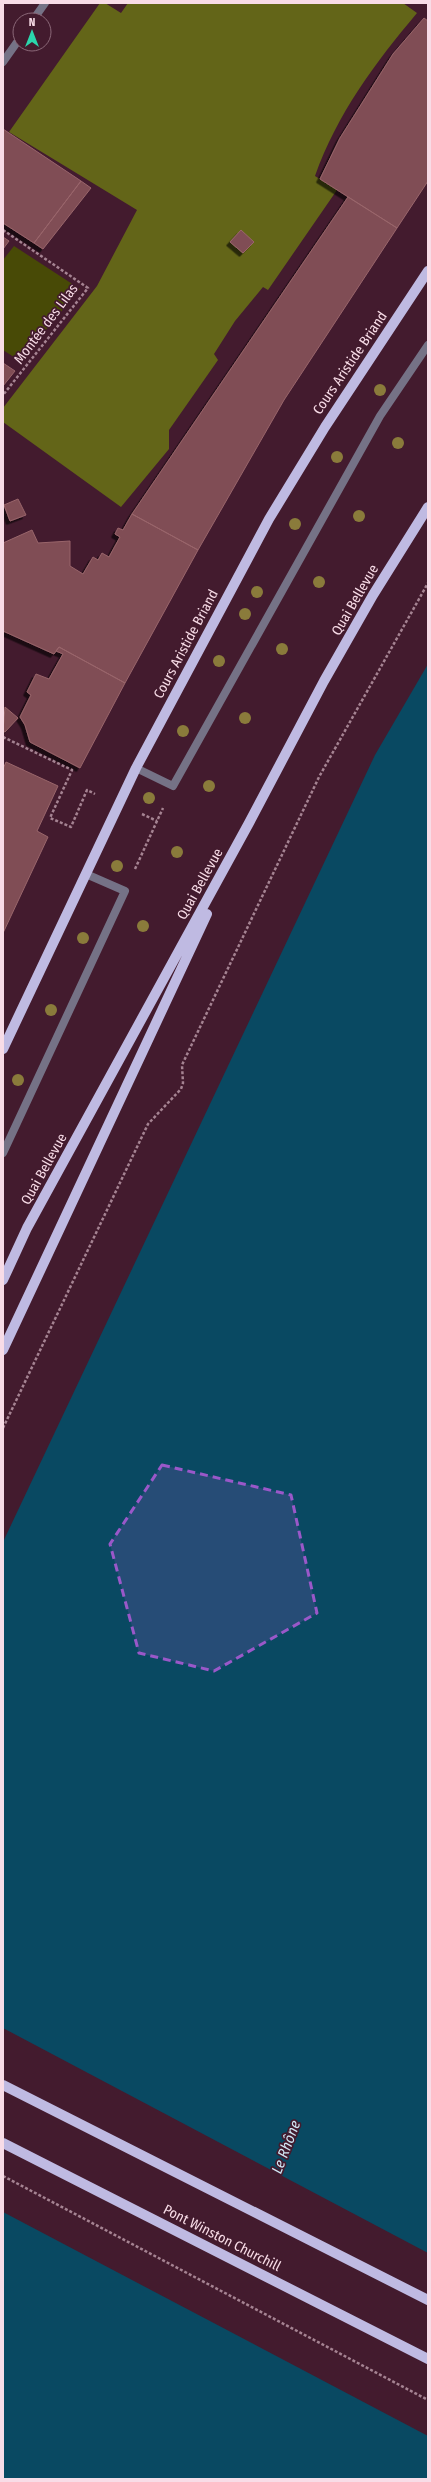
<svg xmlns="http://www.w3.org/2000/svg" width="431" height="2482" viewBox="0 0 431 2482" font-family="'Fira Sans Condensed',sans-serif">
  <style>
    .green { fill: #484a06 }
    .forest { fill: #636518 }
    .water { fill: #094962 }
    .pier { fill: #431b2e }
    .building { fill: #804e55; stroke: #99656b; filter: url(#shadow) }
    .lines { fill: none; stroke-linecap: round; stroke-linejoin: round }
    .path { stroke: #a58392; stroke-width: 2.5; stroke-dasharray: 3 2; stroke-linecap: butt }
    .minor { stroke: #757286; stroke-width: 8 }
    .primary { stroke: #bfbae2; stroke-width: 10 }
    .tree { fill: #8a7b3b }
    .marked { fill: #9a58c9; fill-opacity: 0.2; stroke: #9a58c9; stroke-width: 3; stroke-dasharray: 8 5; stroke-linejoin: round }
    .labels { text-anchor: middle; dominant-baseline: central; stroke-width: 3.5; stroke-linejoin: round; paint-order: stroke }
    .street-label { font-size: 14px; fill: #f8dce7; stroke: #431b2e }
    .water-label { font-size: 15px; font-style: italic; fill: #d1e8f5; stroke: #431b2e }
  </style>
  <defs>
    <filter id="shadow"><feDropShadow dx="-3.5" dy="3.5" stdDeviation="0" flood-color="#0009"/></filter>
  </defs>
  <rect width="100%" height="100%" fill="#431b2e"/>
  <path class="green" d="M14 246 80 289 20 361 3 350V260Z"/>
  <path class="forest" d="M100 3H105L121 13 128 3H403L417 13C375 63 337 114 315 176L337 190 268 290 263 287 235 321 214 354 218 360 169 430V449L121 507 3 422V408L97 286 137 210 9 132Z"/>
  <path class="water" d="M428 664V2479H3V1542L375 755Z"/>
  <path class="pier" d="M3 2028 428 2253V2436L3 2212Z"/>
  <path class="building" d="M424 18 428 21V181L397 228 320 179 340 138 393 54Z
    M3 129 81 181 34 243 3 223Z
    M81 181 91 188 43 249 34 243Z
    M348 197 397 228 284 400 198 550 132 514Z
    M241 230 254 242 243 253 230 242Z
    M3 237 9 241 3 249Z
    M3 363 15 371 3 386Z
    M18 499 26 515 10 521 4 505Z
    M132 514 198 550 125 683 59 647 54 654 3 631V543L32 530 38 543 70 541V566L83 574 93 557 98 560 102 553 109 557 120 537 115 534 118 528 123 530Z
    M59 647 125 683 80 768 30 742 25 725 20 717 31 695 27 692 36 674 49 679 63 654 56 651Z
    M5 707 18 718 5 732 3 731Z
    M6 762 58 786 37 831 48 837 3 933V769Z"/>
  <g class="lines">
    <path class="path" d="M3 230 88 288 3 395
      M3 737 72 770 50 818 71 827 87 790 95 794
      M142 814 157 821
      M135 869 163 808
      M3 1428 148 1124 181 1089 183 1083 182 1065 319 777 428 583
      M3 2176 428 2400"/>
    <path class="minor" d="M33 20 45 3
      M3 62 20 38
      M136 768 173 786 380 416 428 345
      M3 1153 125 891 86 874"/>
    <path class="primary" d="M3 1049 136 768 269 519 325 427 428 271
      M3 1280 27 1228 249 823 324 681 373 595 428 507
      M3 1350 207 914
      M3 2085 428 2300
      M3 2143 428 2359"/>
  </g>
  <g class="tree">
    <circle cx="380" cy="390" r="6"/>
    <circle cx="398" cy="443" r="6"/>
    <circle cx="337" cy="457" r="6"/>
    <circle cx="359" cy="516" r="6"/>
    <circle cx="295" cy="524" r="6"/>
    <circle cx="319" cy="582" r="6"/>
    <circle cx="257" cy="592" r="6"/>
    <circle cx="245" cy="614" r="6"/>
    <circle cx="282" cy="649" r="6"/>
    <circle cx="219" cy="661" r="6"/>
    <circle cx="245" cy="718" r="6"/>
    <circle cx="183" cy="731" r="6"/>
    <circle cx="209" cy="786" r="6"/>
    <circle cx="149" cy="798" r="6"/>
    <circle cx="177" cy="852" r="6"/>
    <circle cx="117" cy="866" r="6"/>
    <circle cx="143" cy="926" r="6"/>
    <circle cx="83" cy="938" r="6"/>
    <circle cx="51" cy="1010" r="6"/>
    <circle cx="18" cy="1080" r="6"/>
  </g>
  <path class="marked" d="M162 1465 291 1495 317 1613 214 1671 139 1653 110 1544Z"/>
  <g class="labels">
    <g class="street-label">
      <text transform="translate(46 324) rotate(-53)">Montée des Lilas</text>
      <text transform="translate(350 363) rotate(-56)">Cours Aristide Briand</text>
      <text transform="translate(355 600) rotate(-60)">Quai Bellevue</text>
      <text transform="translate(186 644) rotate(-62)">Cours Aristide Briand</text>
      <text transform="translate(200 884) rotate(-61)">Quai Bellevue</text>
      <text transform="translate(44 1169) rotate(-61)">Quai Bellevue</text>
      <text transform="translate(222 2238) rotate(27)">Pont Winston Churchill</text>
    </g>
    <g class="water-label">
      <text transform="translate(286 2147) rotate(-69)">Le Rhône</text>
    </g>
  </g>
  <rect width="431" height="2482" fill="none" stroke="#f8dce7" stroke-width="8"/>
  <g transform="translate(32 32)"><circle r="19" fill="#431b2e" stroke="#8b6878"/>
  <path d="M0-3L7 15L0 10L-7 15Z" fill="#2bd5ac"/>
  <text y="-6" font-size="11" font-weight="bold" text-anchor="middle" fill="#f8dce7">N</text>
  </g>
</svg>
